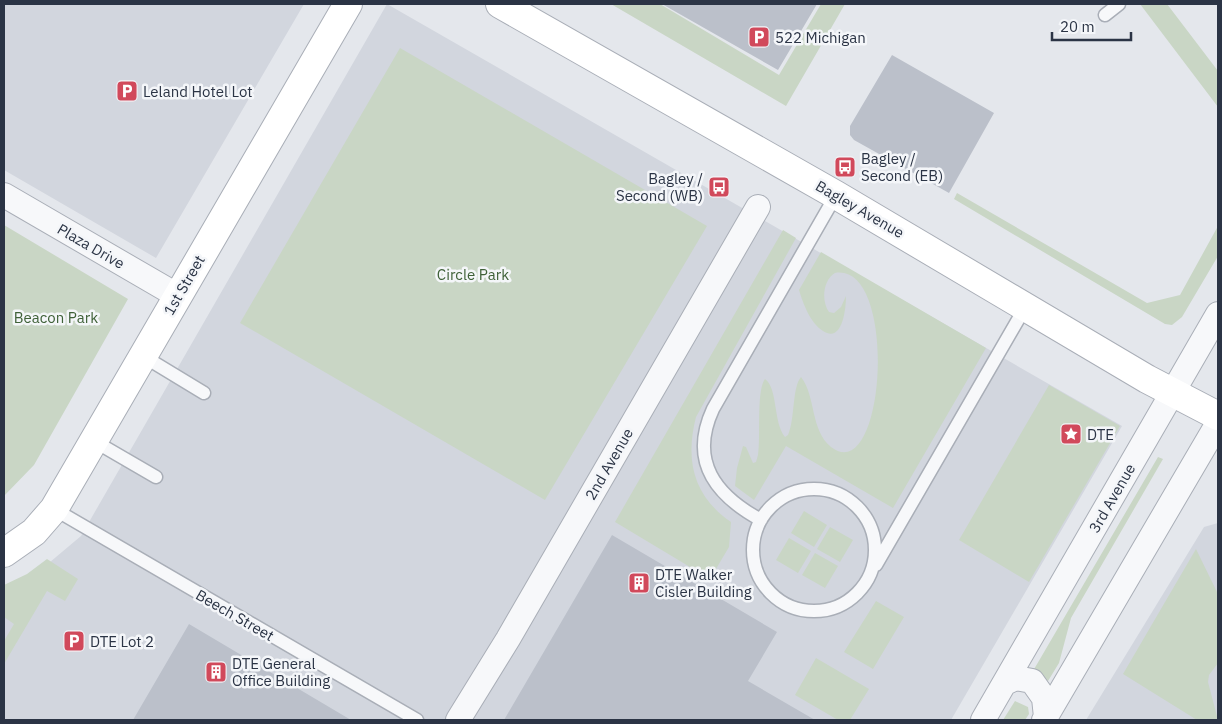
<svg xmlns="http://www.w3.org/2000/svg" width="1222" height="724" viewBox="0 0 1222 724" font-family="'IBM Plex Sans',sans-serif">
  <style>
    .built { fill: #d2d6de }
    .green { fill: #c9d6c5 }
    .building { fill: #bbc0ca }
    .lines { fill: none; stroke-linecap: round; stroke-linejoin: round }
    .lane-casing { stroke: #a9aeb7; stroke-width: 15 }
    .street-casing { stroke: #a9aeb7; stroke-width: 26 }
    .secondary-casing { stroke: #a9aeb7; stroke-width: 30 }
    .lane { stroke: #f7f8fa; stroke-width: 12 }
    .street { stroke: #f7f8fa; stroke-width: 24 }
    .secondary { stroke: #fff; stroke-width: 28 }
    .labels { text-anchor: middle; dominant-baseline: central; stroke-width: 5; stroke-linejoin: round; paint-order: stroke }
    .poi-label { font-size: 15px; fill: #2b3445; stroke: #f4f6f9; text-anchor: start }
    .street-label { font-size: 15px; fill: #2b3445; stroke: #f4f6f9 }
    .park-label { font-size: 15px; fill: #3f6138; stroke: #f4f6f9 }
  </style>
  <rect width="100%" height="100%" fill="#e4e7ec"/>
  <path class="built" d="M4 4H304L156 258 4 170Z
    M387 4 1122 426 951 720H4V589L37 573 81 536Z
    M1218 523V720H1086L1204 527Z"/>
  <path class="green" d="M611 4H660L779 75 821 4H845L786 106Z
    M1140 4H1167L1218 71V107Z
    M400 48 707 226 545 500 240 323Z
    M957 193 1147 303 1180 295 1218 226V256L1182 317 1172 325 1165 324 954 199Z
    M4 225 128 299 34 465 4 496Z
    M783 230 796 238 696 417C685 460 693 496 731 522L729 547 710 579 615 522Z
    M821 252 986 348 893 508 786 446 754 500 735 486 737 468 743 446 746 447 753 463 756 462 758 455C761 438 756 391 765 379 778 388 773 422 785 437L788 435C795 420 792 387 801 377 816 396 810 430 831 447 886 489 899 262 835 273 823 280 821 301 829 312L834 313 841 307 846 296C846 307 843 344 823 331 810 323 803 303 799 290Z
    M1049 385 1120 426 1029 582 959 540Z
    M1158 457 1163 459 1071 618 1059 663 1048 681 1033 671Z
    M804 511 827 525 814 547 791 533Z
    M830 527 853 540 840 562 817 549Z
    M789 538 811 551 798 573 776 560Z
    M1196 549 1218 594V663L1209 675 1208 682 1218 720H1197L1123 674Z
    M815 553 838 566 825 588 802 575Z
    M47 559 78 579 65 601 47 591 4 664V641L14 624 4 617V585L27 574Z
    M876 601 904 617 873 669 844 652Z
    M816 658 869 689 850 720H838L795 695Z
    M1015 701 1028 707 1029 714 1025 720H1003Z"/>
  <path class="building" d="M662 4H817L778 70Z
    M892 55 994 113 949 193 854 140 850 135V126Z
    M612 535 777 632 748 681 815 720H504Z
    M189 624 351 720H133Z"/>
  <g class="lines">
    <g class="lane-casing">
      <path id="lane" d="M1105 15 1119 4
        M143 356 204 393
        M94 441 156 477
        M753 550a61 61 0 1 1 122 0a61 61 0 1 1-122 0Z
        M54 509 417 720
        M761 520C715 495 689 461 713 409L836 195
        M876 565 1026 306"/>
    </g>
    <g class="street-casing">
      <path id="street" d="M4 195 178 296
        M1005 683 1016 678 1032 681 1044 698 1046 717
        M458 720 508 639 758 207
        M983 720 1218 314
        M1044 720 1218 423"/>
    </g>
    <g class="secondary-casing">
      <path id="secondary" d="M500 4 836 195 1147 379 1218 416
        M4 553 34 532 54 509 348 4"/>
    </g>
    <use href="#lane" class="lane"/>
    <use href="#street" class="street"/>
    <use href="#secondary" class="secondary"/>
  </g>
  <defs>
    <g id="parking-square" transform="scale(1.125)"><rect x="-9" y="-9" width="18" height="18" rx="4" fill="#d1495b" stroke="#f4f6f9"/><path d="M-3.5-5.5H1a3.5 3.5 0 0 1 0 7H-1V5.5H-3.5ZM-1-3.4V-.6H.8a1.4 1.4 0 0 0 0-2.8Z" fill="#fff"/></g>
    <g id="bus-square" transform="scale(1.125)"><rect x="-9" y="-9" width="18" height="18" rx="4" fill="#d1495b" stroke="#f4f6f9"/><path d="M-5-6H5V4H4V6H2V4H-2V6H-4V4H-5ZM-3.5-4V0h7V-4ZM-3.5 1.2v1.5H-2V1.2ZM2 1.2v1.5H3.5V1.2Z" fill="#fff"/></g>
    <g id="sight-square" transform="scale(1.125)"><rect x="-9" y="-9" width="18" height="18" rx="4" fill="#d1495b" stroke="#f4f6f9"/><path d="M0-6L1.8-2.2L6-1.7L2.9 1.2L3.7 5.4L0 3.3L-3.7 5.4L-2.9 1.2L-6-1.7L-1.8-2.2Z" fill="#fff"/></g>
    <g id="building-square" transform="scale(1.125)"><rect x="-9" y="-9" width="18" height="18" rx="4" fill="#d1495b" stroke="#f4f6f9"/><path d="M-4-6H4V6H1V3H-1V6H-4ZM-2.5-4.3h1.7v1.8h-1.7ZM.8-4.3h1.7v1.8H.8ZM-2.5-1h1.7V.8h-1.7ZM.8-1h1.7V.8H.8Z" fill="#fff"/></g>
  </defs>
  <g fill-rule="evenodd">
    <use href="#parking-square" x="759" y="37"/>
    <use href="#parking-square" x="127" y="91"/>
    <use href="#bus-square" x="845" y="167"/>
    <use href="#bus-square" x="719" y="187"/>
    <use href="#sight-square" x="1071" y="434"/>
    <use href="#building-square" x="639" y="583"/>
    <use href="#parking-square" x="74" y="641"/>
    <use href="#building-square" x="216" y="672"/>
  </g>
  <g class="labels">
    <g class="poi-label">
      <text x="775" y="37">522 Michigan</text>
      <text x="143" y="91">Leland Hotel Lot</text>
      <text x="861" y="158">Bagley /<tspan x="861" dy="17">Second (EB)</tspan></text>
      <text x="703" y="178" text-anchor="end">Bagley /<tspan x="703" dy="17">Second (WB)</tspan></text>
      <text x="1087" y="434">DTE</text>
      <text x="655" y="574">DTE Walker<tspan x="655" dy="17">Cisler Building</tspan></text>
      <text x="90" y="641">DTE Lot 2</text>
      <text x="232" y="663">DTE General<tspan x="232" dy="17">Office Building</tspan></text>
    </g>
    <g class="street-label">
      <text transform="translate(860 209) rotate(30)">Bagley Avenue</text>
      <text transform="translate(91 246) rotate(30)">Plaza Drive</text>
      <text transform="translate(184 285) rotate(-60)">1st Street</text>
      <text transform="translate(609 464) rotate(-60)">2nd Avenue</text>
      <text transform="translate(1112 498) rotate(-60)">3rd Avenue</text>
      <text transform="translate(235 615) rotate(30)">Beech Street</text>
    </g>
    <g class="park-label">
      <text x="473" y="274">Circle Park</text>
      <text x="56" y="317">Beacon Park</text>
    </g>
  </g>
  <rect width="1222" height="724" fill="none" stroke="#2b3445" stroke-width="10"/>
  <path d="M1052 32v8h79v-8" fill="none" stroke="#2b3445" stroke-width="2.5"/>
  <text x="1060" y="32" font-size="15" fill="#2b3445" stroke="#f4f6f9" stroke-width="4" paint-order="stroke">20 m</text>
</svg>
